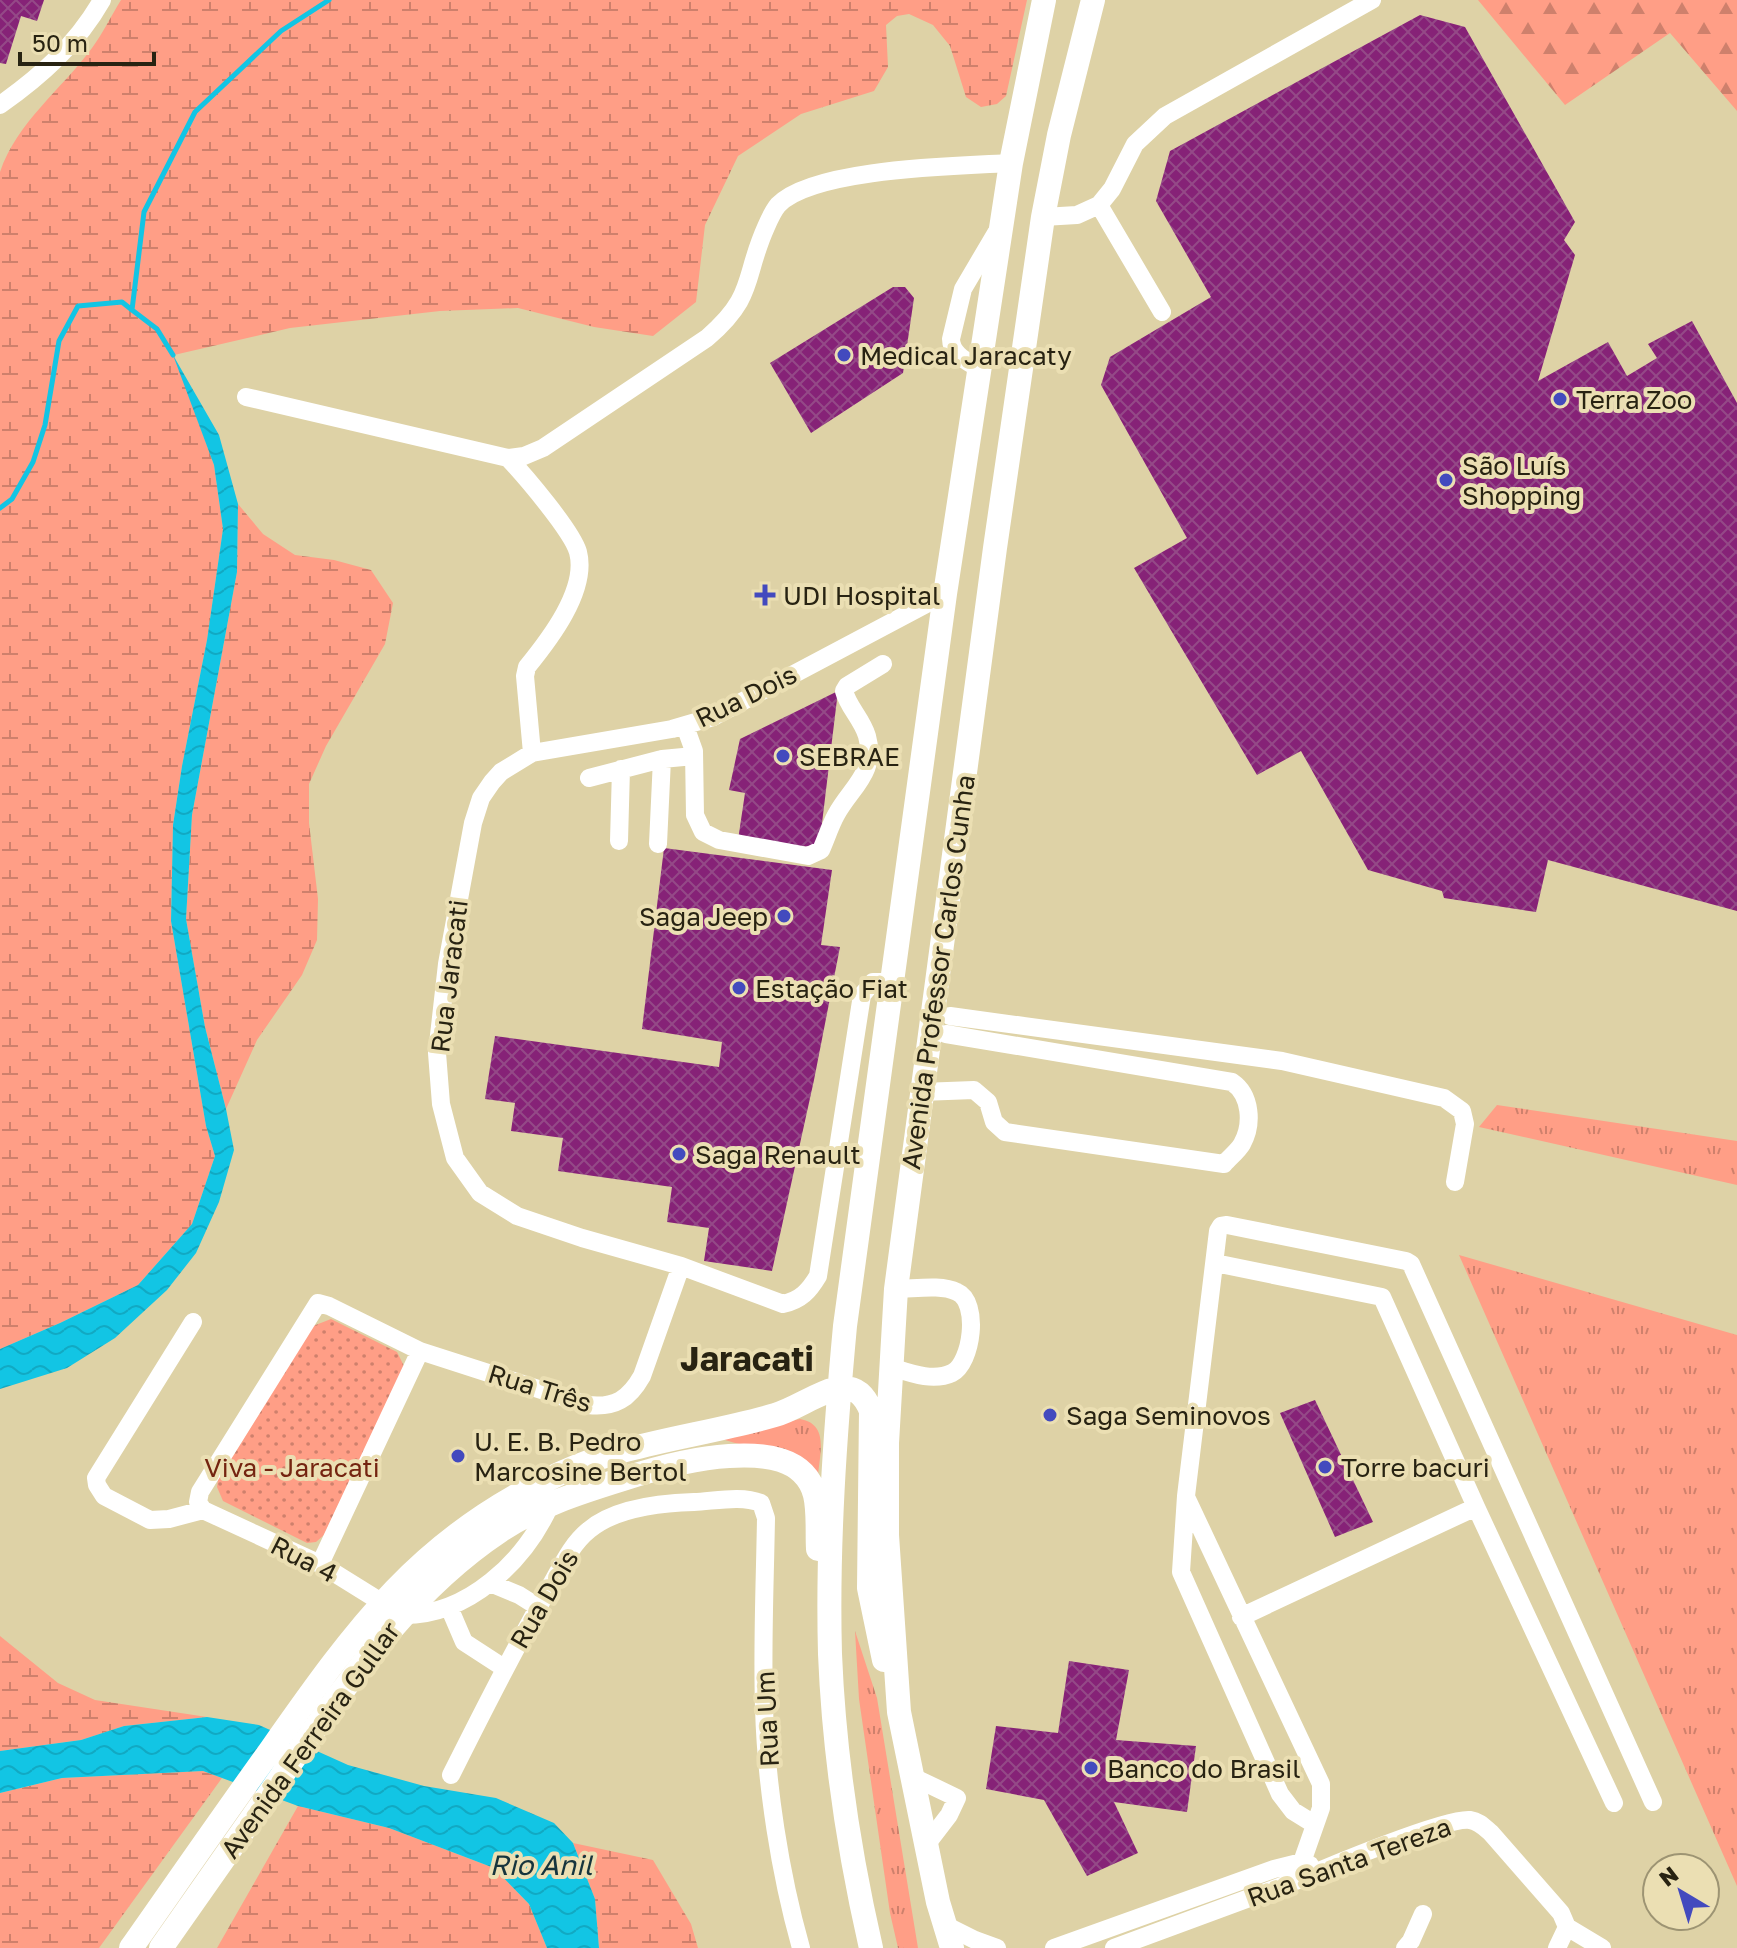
<svg xmlns="http://www.w3.org/2000/svg" width="1737" height="1948" viewBox="0 0 1737 1948" font-family="'Golos Text',sans-serif">
  <style>
    .grass { fill: url(#grass-tufts) }
    .forest { fill: url(#forest-firs) }
    .wetland { fill: url(#wetland-marsh) }
    .park { fill: url(#park-dots) }
    .water { fill: url(#water-waves) }
    .lines { fill: none; stroke-linecap: round; stroke-linejoin: round }
    .stream { stroke: #12c5e4; stroke-width: 5 }
    .building { fill: url(#building-cross-hatch) }
    .minor { stroke: #fff; stroke-width: 18 }
    .major { stroke: #fff; stroke-width: 24 }
    .poi-dot { fill: #434abe; stroke: #ebdfb3; stroke-width: 3 }
    .labels { text-anchor: middle; dominant-baseline: central; stroke-width: 8; stroke-linejoin: round; paint-order: stroke }
    .poi-label { font-size: 26px; fill: #282312; stroke: #ebdfb3; text-anchor: start }
    .street-label { font-size: 26px; fill: #282312; stroke: #ebdfb3 }
    .park-label { font-size: 26px; fill: #742410; stroke: #ebdfb3 }
    .water-label { font-size: 28px; font-style: italic; fill: #16353d; stroke: #ebdfb3 }
    .district-label { font-size: 34px; font-weight: bold; fill: #282312; stroke: #ebdfb3 }
  </style>
  <defs>
    <pattern id="grass-tufts" width="24" height="20" patternUnits="userSpaceOnUse" patternTransform="scale(2)"><rect width="24" height="20" fill="#ff9e86"/><path d="M3 7l-1-3M5 7V3M7 7l1-3M15 17l-1-3M17 17v-4M19 17l1-3" fill="none" stroke="#ce806c"/></pattern>
    <pattern id="forest-firs" width="22" height="20" patternUnits="userSpaceOnUse" patternTransform="scale(2)"><rect width="22" height="20" fill="#ff9e86"/><path d="M5 1l3.5 6h-7zM16 11l3.5 6h-7z" fill="#ce806c"/></pattern>
    <pattern id="wetland-marsh" width="20" height="14" patternUnits="userSpaceOnUse" patternTransform="scale(2)"><rect width="20" height="14" fill="#ff9e86"/><path d="M1 5h8M5 5V1M11 12h8M15 12V8" fill="none" stroke="#ce806c"/></pattern>
    <pattern id="park-dots" width="8" height="8" patternUnits="userSpaceOnUse" patternTransform="scale(2)"><rect width="8" height="8" fill="#ff9e86"/><path d="M2 2h.1M6 6h.1" fill="none" stroke="#ce806c" stroke-width="1.8" stroke-linecap="round"/></pattern>
    <pattern id="water-waves" width="16" height="10" patternUnits="userSpaceOnUse" patternTransform="scale(2)"><rect width="16" height="10" fill="#12c5e4"/><path d="M0 5q4-4 8 0t8 0" fill="none" stroke="#11a9c3"/></pattern>
    <pattern id="building-cross-hatch" width="8" height="8" patternUnits="userSpaceOnUse" patternTransform="scale(2)"><rect width="8" height="8" fill="#862277"/><path d="M0 0l8 8M0 8l8-8" fill="none" stroke="#944987"/></pattern>
  </defs>
  <rect width="100%" height="100%" fill="#ded2a6"/>
  <path class="grass" d="M1497 1105 1737 1141V1185L1479 1127Z
    M1459 1255 1737 1335V1886Z
    M800 1419C829 1424 820 1453 818 1475 782 1432 765 1455 722 1439L731 1435Z
    M855 1631 877 1698 918 1948H898L890 1913 859 1699Z"/>
  <path class="forest" d="M1478 0H1737V111L1670 33 1565 105Z"/>
  <path class="wetland" d="M121 0H1027L1006 96 997 104 981 107 966 97 950 46 933 25 909 14 897 16 886 25 888 67 874 91 801 114 738 156 705 225 696 302 653 336 594 327 518 308 440 311 290 328 174 355 214 465 223 529 207 640 182 766 173 825 171 921 206 1126 215 1156 192 1224 138 1285 60 1323 0 1349V172C17 122 62 89 92 48 103 33 111 16 121 0Z
    M238 504 263 534 295 555 334 560 371 570 393 603 385 644 326 746 309 784V823L318 899 317 940 302 975 257 1040 226 1109 205 1027 186 919 192 815 237 572Z
    M0 1636 58 1683 95 1700 207 1717 124 1726 81 1740 0 1751Z
    M203 1771 222 1778 99 1948H0V1793L62 1778Z
    M298 1806 389 1828 494 1868 529 1904 547 1948H217Z
    M573 1843 653 1860 691 1924 698 1948H599L595 1899Z"/>
  <path class="park" d="M331 1319 397 1352 404 1366 324 1535 316 1542 307 1543 223 1501 217 1487 218 1480 313 1326Z"/>
  <path class="water" d="M173 355 219 435 238 504 237 572 192 815 186 919 205 1027 226 1109 234 1150 219 1202 196 1253 167 1290 115 1338 67 1368 0 1389V1349L60 1323 138 1285 192 1224 215 1156 206 1126 171 921 173 825 182 766 207 640 223 529 214 465Z
    M207 1717 259 1725 348 1765 424 1786 496 1798 554 1823 573 1843 595 1899 599 1948H547L529 1904 494 1868 389 1828 298 1806 203 1771 62 1778 0 1793V1751L81 1740 124 1726Z"/>
  <g class="lines">
    <path class="stream" d="M173 355 157 329 132 310 144 212 195 112 281 31 329 0
      M0 508 12 499 33 462 45 425 59 341 78 306 122 302 132 310"/>
  </g>
  <path class="building" d="M0 0H44L37 21 21 16 6 64 0 63Z
    M1420 15 1465 27 1575 222 1564 240 1575 255 1538 381 1608 342 1627 376 1657 358 1648 344 1692 321 1737 403V911L1548 860 1536 912 1444 898 1442 891 1368 870 1301 751 1257 775 1134 568 1187 538 1101 385 1110 357 1211 297 1156 201 1170 151Z
    M893 287H905L914 298 903 373 811 433 770 363Z
    M838 691 819 848 738 840 745 793 729 790 740 739Z
    M664 848 832 870 821 945 840 947 814 1080 772 1271 704 1261 709 1228 667 1222 672 1187 558 1171 563 1138 511 1131 515 1103 485 1099 495 1036 719 1067 722 1042 642 1029Z
    M1315 1400 1373 1522 1335 1537 1280 1413Z
    M1069 1661 1129 1670 1116 1740 1196 1746 1187 1812 1114 1802 1138 1853 1087 1876 1044 1800 986 1789 996 1726 1058 1733Z"/>
  <g class="lines">
    <path class="minor" d="M0 105C41 76 77 44 102 0
      M1099 205 1162 312
      M1043 217 1077 215 1099 205 1112 189 1135 144 1165 116 1372 0
      M981 370C969 362 951 355 951 339L963 289 996 233
      M246 397 508 458 524 456 543 448 707 338C756 296 743 278 766 227 769 220 773 211 778 205 813 168 959 166 1011 163
      M508 458C525 476 572 531 578 552 588 590 549 640 527 667L525 676 532 753
      M685 726 694 751 695 815 703 832 719 840 808 856 821 850C826 839 830 826 836 815 851 787 877 773 867 736 862 719 848 707 844 691L847 686 883 664
      M589 778 662 759 694 756
      M619 841 621 769
      M658 844 662 759
      M892 982H873L862 995 818 1276C809 1291 801 1300 783 1304L681 1266 582 1238 517 1216 480 1193 455 1158 441 1104 437 1053 447 964 473 823 481 798 492 782 501 772 532 753 672 729 713 717 945 594
      M950 1016 1282 1061 1444 1098 1462 1111 1465 1124 1455 1182
      M921 1092 974 1090 988 1102 994 1122 1005 1132 1224 1164C1229 1158 1238 1151 1242 1144 1253 1124 1251 1095 1232 1082L946 1034
      M1215 1263 1382 1297 1476 1507 1614 1803
      M193 1322 96 1478 97 1485 104 1496 150 1520 169 1519 203 1510
      M891 1367C910 1373 933 1382 952 1373 972 1363 980 1302 957 1292 941 1284 914 1289 896 1289
      M1187 1499 1321 1784V1808L1302 1862
      M203 1510 198 1502 200 1492 318 1303 329 1306 420 1351 588 1405C615 1408 629 1399 642 1376L681 1266
      M203 1510 320 1564 402 1615C468 1616 525 1561 550 1505
      M320 1564 420 1351
      M490 1583 519 1595 538 1607
      M449 1607 464 1642 504 1668
      M1241 1617 1476 1507
      M451 1775C482 1713 513 1651 548 1590 560 1570 570 1545 589 1530 615 1508 661 1503 694 1502 715 1501 742 1495 761 1503L766 1518C765 1581 762 1644 764 1707 766 1784 780 1874 801 1948
      M911 1776 957 1798 949 1815 926 1845
      M1314 1824 1293 1811 1280 1794 1181 1572 1186 1496 1218 1231 1221 1226 1227 1225 1406 1261 1411 1264 1653 1802
      M945 1925 975 1940 997 1948
      M1567 1927 1602 1948
      M1054 1948 1274 1869 1302 1862 1310 1865
      M1114 1948 1298 1880C1325 1868 1447 1817 1470 1820 1479 1821 1485 1828 1491 1833L1561 1913 1567 1927 1557 1948
      M1405 1948 1411 1941 1423 1914"/>
    <path class="major" d="M131 1948C176 1884 221 1819 267 1755 353 1633 418 1538 559 1474 627 1442 703 1436 775 1415 810 1405 852 1362 871 1411L869 1588 884 1660
      M161 1948C204 1887 247 1825 290 1764 351 1678 411 1590 500 1531 537 1506 581 1492 623 1479 657 1468 693 1458 729 1456 762 1454 805 1456 815 1495 819 1512 817 1532 818 1549
      M871 1948C849 1852 834 1753 830 1654 827 1545 835 1434 845 1326L945 594 1011 163 1044 0
      M952 1948 938 1902 899 1712 887 1535V1443L896 1289 995 548 1043 217 1059 135 1093 0"/>
  </g>
  <g class="poi-dot">
    <circle cx="844" cy="355" r="8"/>
    <circle cx="1560" cy="399" r="8"/>
    <circle cx="1446" cy="480" r="8"/>
    <path d="M761 583h8v8h8v8h-8v8h-8v-8h-8v-8h8z"/>
    <circle cx="783" cy="756" r="8"/>
    <circle cx="784" cy="916" r="8"/>
    <circle cx="739" cy="988" r="8"/>
    <circle cx="679" cy="1154" r="8"/>
    <circle cx="1050" cy="1415" r="8"/>
    <circle cx="458" cy="1456" r="8"/>
    <circle cx="1325" cy="1467" r="8"/>
    <circle cx="1091" cy="1768" r="8"/>
  </g>
  <g class="labels">
    <g class="poi-label">
      <text x="860" y="355">Medical Jaracaty</text>
      <text x="1576" y="399">Terra Zoo</text>
      <text x="1462" y="465">São Luís<tspan x="1462" dy="30">Shopping</tspan></text>
      <text x="783" y="595">UDI Hospital</text>
      <text x="799" y="756">SEBRAE</text>
      <text x="768" y="916" text-anchor="end">Saga Jeep</text>
      <text x="755" y="988">Estação Fiat</text>
      <text x="695" y="1154">Saga Renault</text>
      <text x="1066" y="1415">Saga Seminovos</text>
      <text x="474" y="1441">U. E. B. Pedro<tspan x="474" dy="30">Marcosine Bertol</tspan></text>
      <text x="1341" y="1467">Torre bacuri</text>
      <text x="1107" y="1768">Banco do Brasil</text>
    </g>
    <g class="street-label">
      <text transform="translate(746 696) rotate(-26)">Rua Dois</text>
      <text transform="translate(938 972) rotate(-82)">Avenida Professor Carlos Cunha</text>
      <text transform="translate(449 976) rotate(-83)">Rua Jaracati</text>
      <text transform="translate(540 1388) rotate(17)">Rua Três</text>
      <text transform="translate(304 1559) rotate(27)">Rua 4</text>
      <text transform="translate(544 1599) rotate(-60)">Rua Dois</text>
      <text transform="translate(767 1719) rotate(-93)">Rua Um</text>
      <text transform="translate(310 1740) rotate(-54)">Avenida Ferreira Gullar</text>
      <text transform="translate(1349 1862) rotate(-20)">Rua Santa Tereza</text>
    </g>
    <g class="park-label">
      <text x="292" y="1467">Viva - Jaracati</text>
    </g>
    <g class="water-label">
      <text x="541" y="1864">Rio Anil</text>
    </g>
    <g class="district-label">
      <text x="747" y="1358">Jaracati</text>
    </g>
  </g>
  <g transform="translate(1681 1892) rotate(322)"><circle r="38" fill="#ebdfb3" stroke="#9d9473" stroke-width="2"/>
  <path d="M0-6L14 30L0 20L-14 30Z" fill="#434abe"/>
  <text y="-12" font-size="22" font-weight="bold" text-anchor="middle" fill="#282312">N</text>
  </g>
  <path d="M20 52v12h134v-12" fill="none" stroke="#282312" stroke-width="4"/>
  <text x="32" y="52" font-size="24" fill="#282312" stroke="#ebdfb3" stroke-width="6" paint-order="stroke">50 m</text>
</svg>
